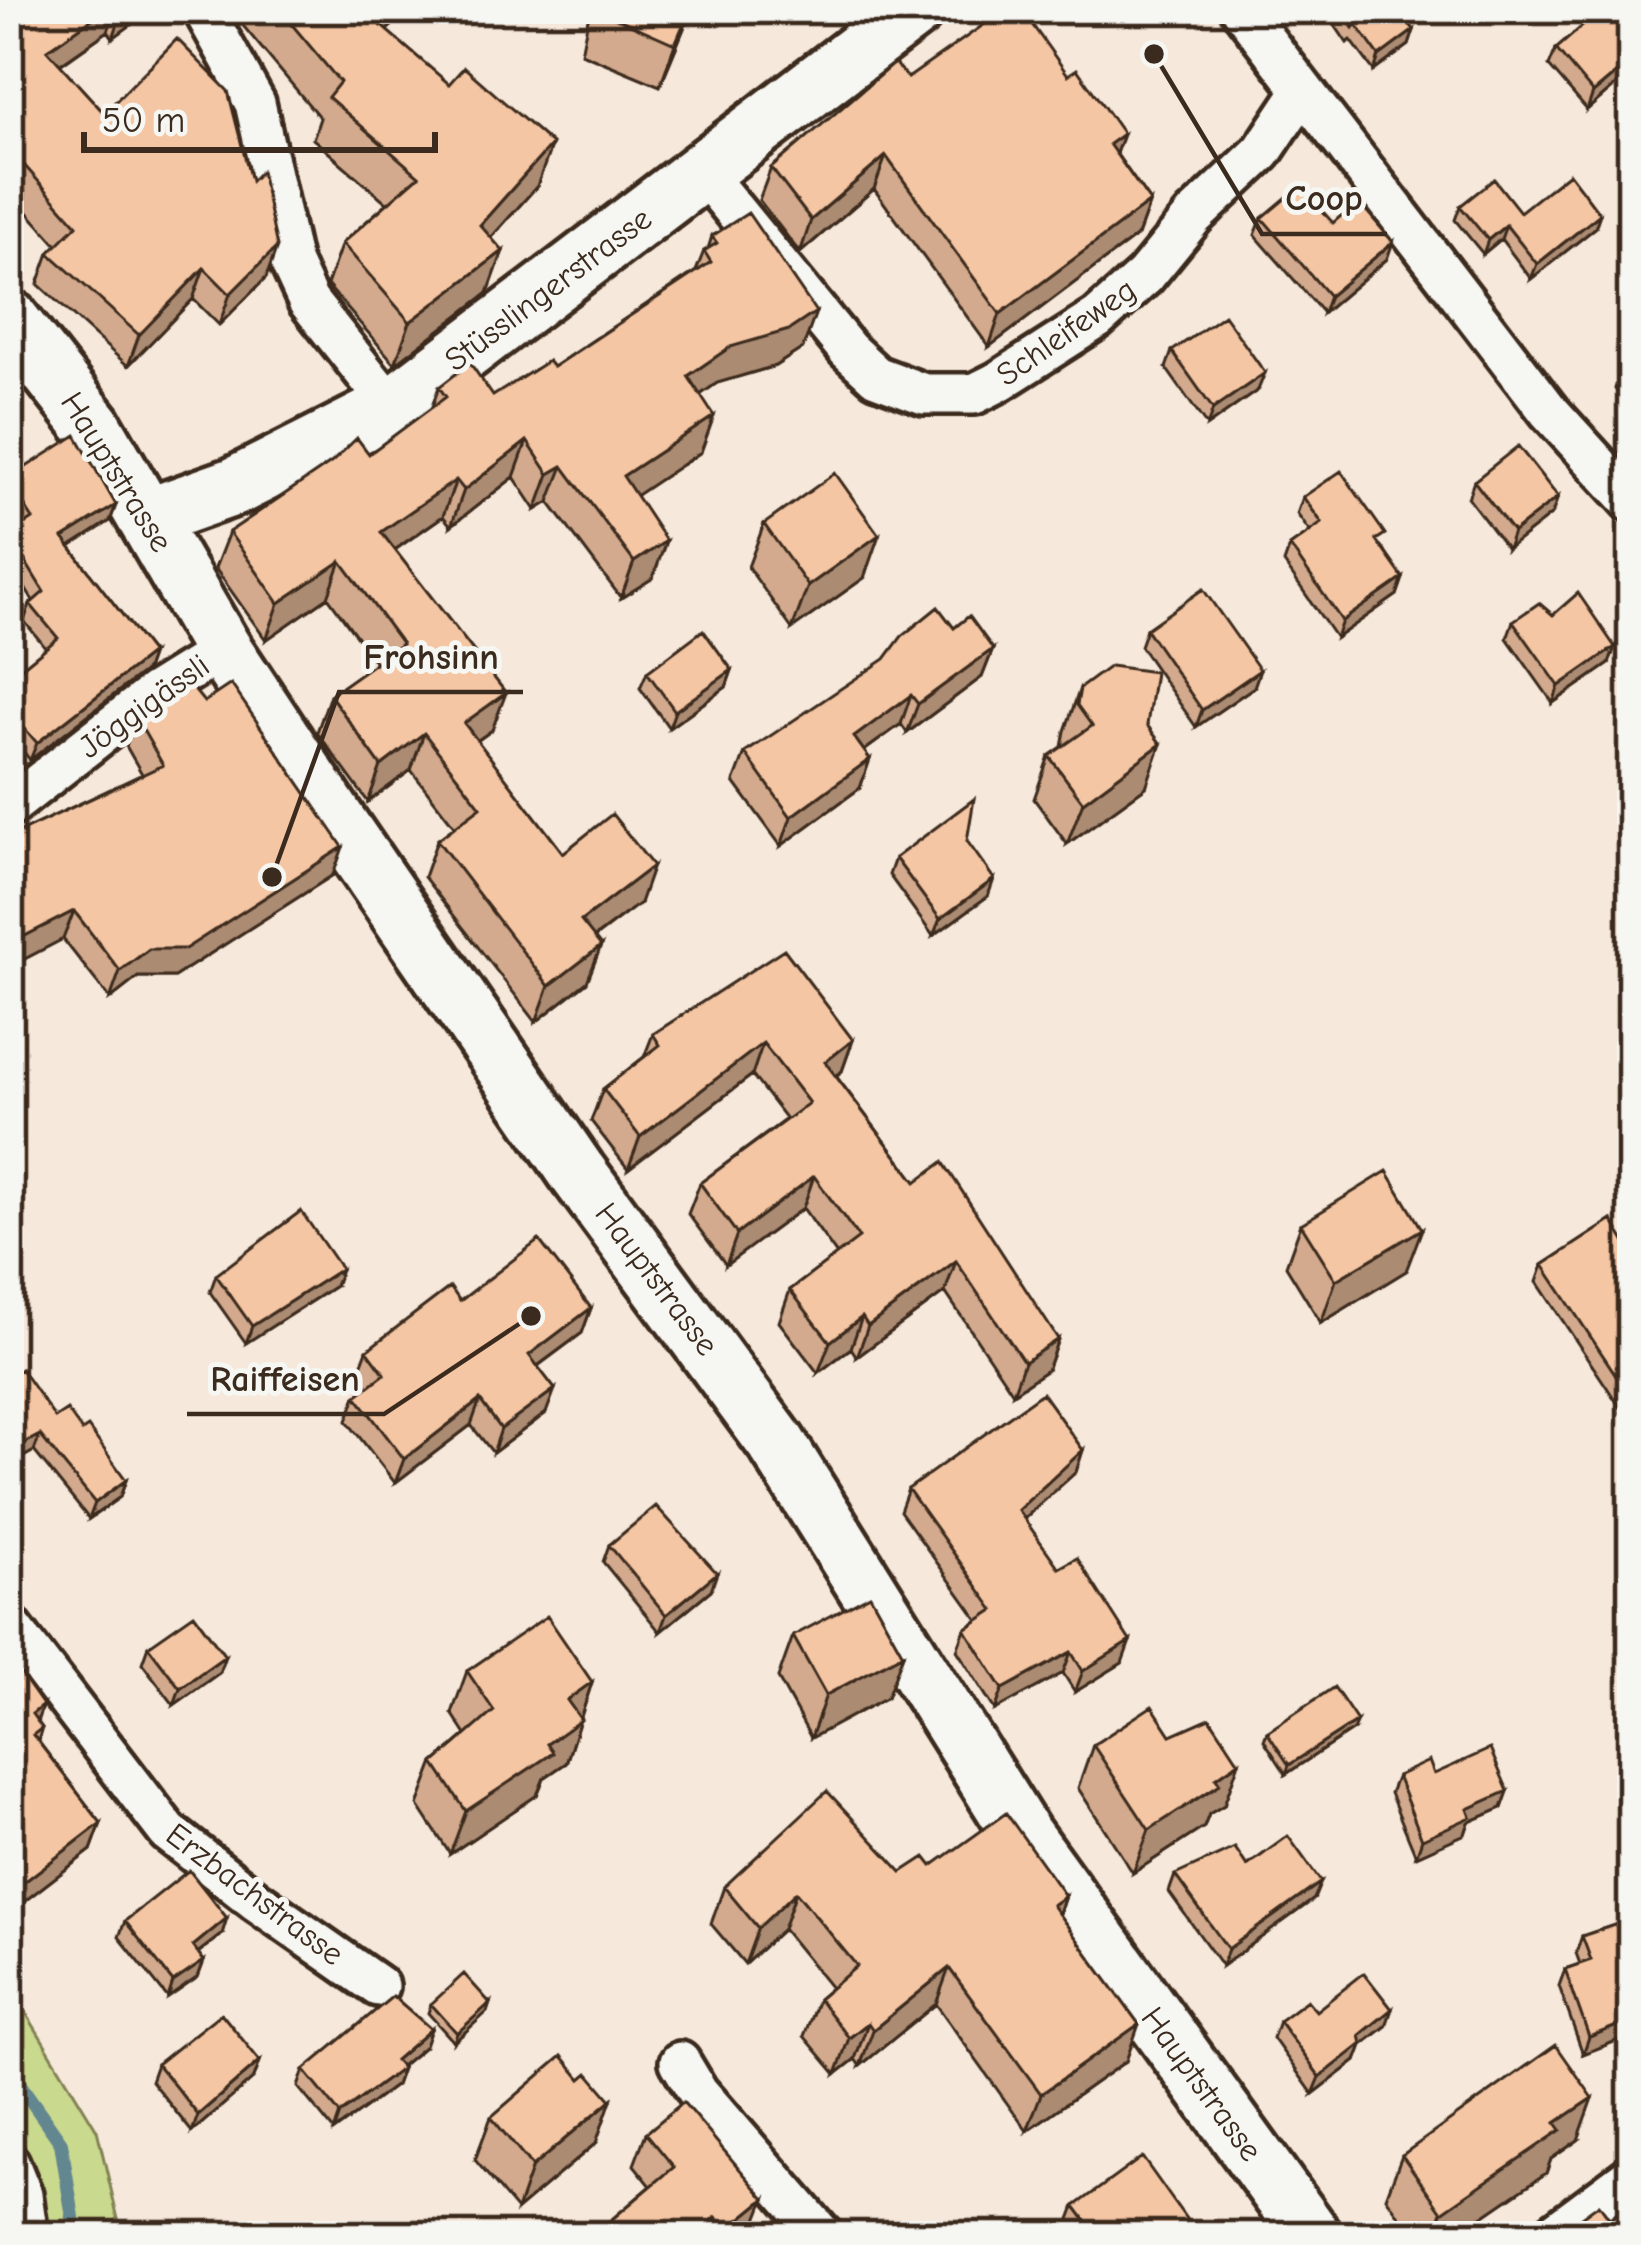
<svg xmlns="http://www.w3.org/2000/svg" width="1641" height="2245" viewBox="0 0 1641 2245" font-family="'Comic Neue',sans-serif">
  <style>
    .green { fill: #c9d98d; stroke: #828256; stroke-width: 3 }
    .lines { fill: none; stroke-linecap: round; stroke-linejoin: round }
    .stream { stroke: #628790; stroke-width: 14 }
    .street-casing { stroke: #3b2a1e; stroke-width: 48 }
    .secondary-casing { stroke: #3b2a1e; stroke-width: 66 }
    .street { stroke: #f6f6f2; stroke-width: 39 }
    .secondary { stroke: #f6f6f2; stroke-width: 57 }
    .wall { fill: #d3aa8d; stroke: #3b2a1e; stroke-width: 3 }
    .shaded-wall { fill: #ac8b73; stroke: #3b2a1e; stroke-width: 3 }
    .building { fill: #f5c6a4; stroke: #3b2a1e; stroke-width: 3 }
    .labels { text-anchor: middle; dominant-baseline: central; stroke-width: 10; stroke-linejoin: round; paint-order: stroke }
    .street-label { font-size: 33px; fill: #3b2a1e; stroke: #f6f6f2 }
    .leader { fill: none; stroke: #3b2a1e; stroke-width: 4.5 }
    .callout-dot { fill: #3b2a1e; stroke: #f6f6f2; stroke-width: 4.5 }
    .callout-label { font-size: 36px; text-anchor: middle; font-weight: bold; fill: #3b2a1e; stroke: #f6f6f2; stroke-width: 10; stroke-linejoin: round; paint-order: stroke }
  </style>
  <rect width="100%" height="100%" fill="#f6e8db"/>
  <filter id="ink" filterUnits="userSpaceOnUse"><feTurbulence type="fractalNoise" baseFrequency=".00833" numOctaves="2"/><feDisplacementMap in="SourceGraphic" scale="24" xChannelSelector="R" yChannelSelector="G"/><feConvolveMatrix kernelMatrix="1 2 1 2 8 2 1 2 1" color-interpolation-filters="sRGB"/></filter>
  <g filter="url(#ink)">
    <path class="green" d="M9 1985 97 2130 122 2236H42L33 2181 9 2125Z"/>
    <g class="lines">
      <path class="stream" d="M9 2069 61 2143 76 2236"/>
      <g class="street-casing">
        <path id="street" d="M203 9 255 103 291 264 308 301 392 407
          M1241 9 1548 410 1632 502
          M702 171 848 350 876 376 924 394H974L998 382 1098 318 1145 276 1194 216 1262 152 1302 92
          M9 807 154 693 223 650
          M9 1624 168 1832 255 1900 378 1986
          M680 2062 698 2092 823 2236
          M9 2163 22 2195 28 2236
          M1550 2236 1632 2175"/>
      </g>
      <g class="secondary-casing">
        <path id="secondary" d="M9 319 93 426 223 650 337 822 577 1172 777 1444 1023 1836 1312 2236
          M149 517 236 486 392 407 915 9"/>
      </g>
      <use href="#street" class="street"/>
      <use href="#secondary" class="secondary"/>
    </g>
    <path class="wall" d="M9 9H145L143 16 113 38 108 31 60 65 104 113 266 278 219 325 193 299 128 366 38 284 49 253 57 245 9 191Z
      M236 9H406L403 16 386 30 537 186 491 238 488 293 395 364 327 285 342 243 387 203 313 139 320 118 234 15Z
      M590 9H692L660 86 581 53Z
      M1324 9H1399L1414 30 1409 45 1374 71 1351 40 1347 43Z
      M1632 26V71L1587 110 1549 66 1556 49Z
      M1068 75 1123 134 1116 153 1150 202 1138 235 989 347 874 189 800 253 759 200 771 168 908 78Z
      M1460 206 1520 212 1595 228 1531 279 1501 239 1483 254 1455 220Z
      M1262 218 1333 223 1387 259 1323 313 1255 235Z
      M712 236 803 348 775 366 717 383 700 395 701 452 636 495 653 578 621 598 549 502 536 510 514 477 451 526 443 516 395 550 492 730 477 741 563 853 640 903 594 938 587 982 536 1022 424 877 437 840 455 827 411 770 368 802 317 732 330 695 376 663 328 597 266 640 215 568 229 532 369 454 431 409 439 387 493 396 553 367 696 271 704 251 708 249Z
      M1172 351 1258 390 1207 426 1166 368Z
      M1632 363V407L1615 389 1621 372Z
      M9 478 116 505 110 521 70 547 152 653 146 670 30 760 9 734V678L46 648 24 621 30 604 33 601 9 562V534L21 526 9 507Z
      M1474 481 1552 514 1507 549 1468 498Z
      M1303 497 1381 546 1403 578 1397 595 1336 638 1284 563 1290 546 1310 532 1297 514Z
      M764 524 864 578 792 629 748 567Z
      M1553 615 1609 664 1553 703 1507 638 1513 621Z
      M954 628 993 649 982 677 907 733 901 724 864 751 870 759 860 788 781 846 734 782 745 753Z
      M1146 629 1254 687 1196 727 1140 646Z
      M732 670 726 687 669 728 640 688 647 672Z
      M1080 688 1146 787 1067 844 1034 799 1049 756 1062 747 1065 731Z
      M136 718 333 875 174 977H138L110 999 63 939 9 967V837L142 774 126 746Z
      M967 841 988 896 933 936 889 875 895 858Z
      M653 1034 853 1040 842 1071 836 1076 916 1182 1058 1339 1047 1370 1013 1393 945 1292 857 1357 851 1348 818 1373 779 1322 790 1290 837 1255 803 1208 726 1265 688 1214 700 1183 786 1119 752 1075 628 1169 591 1121 603 1089 644 1057Z
      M1612 1220 1632 1403 1622 1410 1537 1282 1543 1265Z
      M1301 1224 1406 1271 1321 1323 1286 1266Z
      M216 1275 335 1286 246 1343 210 1292Z
      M460 1301 591 1308 582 1333 538 1366 546 1413 493 1453 471 1425 395 1483 347 1421 356 1396 368 1387 358 1374 367 1350Z
      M55 1418 82 1431 126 1480 120 1497 89 1519 34 1451 9 1465Z
      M1083 1450 1076 1472 1024 1519 1122 1663 1075 1692 1063 1673 995 1710 957 1650 965 1629 978 1620 900 1511 908 1489Z
      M609 1545 711 1590 660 1632 603 1562Z
      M793 1636 903 1654 887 1697 811 1738 778 1678Z
      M148 1646 219 1673 174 1705 142 1663Z
      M9 1657 37 1721 42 1728 38 1741 101 1823 91 1850 13 1910 9 1905Z
      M467 1671 592 1682 566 1763 544 1778 537 1795 450 1854 418 1805 434 1763 466 1735 452 1713Z
      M1353 1730 1286 1774 1264 1740 1267 1732Z
      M1171 1735 1224 1805 1209 1814 1204 1827 1133 1873 1078 1788 1093 1745Z
      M1434 1774 1508 1791 1502 1808 1469 1822 1465 1834 1416 1856 1390 1793 1397 1776Z
      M932 1866 1065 1896 1059 1914 1126 2061 1027 2131 936 2004 860 2066 855 2059 836 2074 804 2036 818 1999 831 1988 783 1929 745 1964 711 1924 724 1887 902 1872Z
      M1247 1866 1314 1899 1222 1966 1169 1892 1175 1875Z
      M1632 1919V2035L1583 2054 1559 1986 1565 1969 1580 1964 1576 1953 1582 1936Z
      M125 1921 222 1934 198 1953 204 1961 198 1977 168 1998 119 1937Z
      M490 2003 487 2012 454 2042 428 2013 431 2004Z
      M1316 2011 1386 2026 1362 2045 1356 2061 1313 2094 1273 2038 1279 2021Z
      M425 2046 401 2066 402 2068 396 2085 334 2131 298 2087 304 2070Z
      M260 2061 254 2078 192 2132 151 2081 157 2064Z
      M491 2117 596 2143 517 2210 475 2160Z
      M646 2133 753 2230 747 2236H592L651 2186 634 2165Z
      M1578 2140 1551 2159 1546 2173 1454 2236H1413L1386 2197 1402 2155Z
      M1075 2206 1189 2223 1184 2236H1078L1069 2222Z"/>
    <path class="shaded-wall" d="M106 9H116L108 31 36 81 47 50Z
      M123 9H145L143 16 113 38Z
      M378 9H406L403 16 355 58 370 16Z
      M690 9H692L660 86 675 44Z
      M1414 30 1409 45 1374 71 1379 56Z
      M1632 60V71L1587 110 1593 93Z
      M1123 134 1111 167 1109 144Z
      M552 144 537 186 465 267 480 225Z
      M886 156 874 189 800 253 811 220Z
      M1150 202 1138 235 989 347 1000 314Z
      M1600 214 1595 228 1531 279 1537 264Z
      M1506 225 1501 239 1483 254 1488 240Z
      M1393 242 1387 259 1323 313 1329 296Z
      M277 247 266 278 219 325 230 294Z
      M503 251 488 293 395 364 410 322Z
      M204 268 193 299 128 366 139 335Z
      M816 312 803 348 775 366 717 383 675 412 688 376 730 347Z
      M1265 373 1258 390 1207 426 1213 409Z
      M714 416 701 452 610 513 623 476Z
      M527 441 514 477 451 526 464 490Z
      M563 466 549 502 536 510 549 474Z
      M456 480 443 516 368 568 381 532Z
      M1558 497 1552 514 1507 549 1513 532Z
      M116 505 110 521 57 555 63 538Z
      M879 535 864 578 792 629 808 586Z
      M666 541 653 578 621 598 634 562Z
      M341 561 328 597 266 640 279 603Z
      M1403 578 1397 595 1336 638 1342 621Z
      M1615 647 1609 664 1553 703 1559 686Z
      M993 649 982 677 907 733 918 704Z
      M152 653 146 670 30 760 37 743Z
      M732 670 726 687 669 728 675 711Z
      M1260 670 1254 687 1196 727 1202 710Z
      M506 693 492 730 451 759 464 723Z
      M911 695 901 724 843 766 854 737Z
      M424 733 411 770 368 802 381 766Z
      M1161 744 1146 787 1067 844 1083 802Z
      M870 759 860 788 781 846 791 817Z
      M343 847 333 875 174 977H138L110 999 120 971 149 949Z
      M653 866 640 903 568 957 581 921Z
      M994 879 988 896 933 936 940 919Z
      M74 911 63 939 9 967V944Z
      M601 946 587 982 536 1022 549 986Z
      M853 1040 842 1071 814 1093 825 1062Z
      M763 1043 752 1075 628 1169 640 1137Z
      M814 1176 803 1208 726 1265 737 1234Z
      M1422 1229 1406 1271 1321 1323 1336 1280Z
      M956 1261 945 1292 857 1357 868 1326Z
      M341 1269 335 1286 246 1343 252 1326Z
      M591 1308 582 1333 520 1379 529 1355Z
      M862 1317 851 1348 818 1373 830 1342Z
      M1058 1339 1047 1370 1013 1393 1024 1362Z
      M555 1389 546 1413 493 1453 501 1429Z
      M1632 1390V1403L1622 1410 1628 1393Z
      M480 1400 471 1425 395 1483 404 1459Z
      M40 1435 34 1451 9 1465V1451Z
      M1083 1450 1076 1472 1010 1531 1018 1510Z
      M126 1480 120 1497 89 1519 95 1503Z
      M717 1573 711 1590 660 1632 666 1615Z
      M1130 1641 1122 1663 1075 1692 1083 1671Z
      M1071 1652 1063 1673 995 1710 1003 1689Z
      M903 1654 887 1697 811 1738 826 1695Z
      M225 1656 219 1673 174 1705 180 1688Z
      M592 1682 566 1763 544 1778 537 1795 450 1854 466 1811 567 1700Z
      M43 1705 33 1733 32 1714Z
      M1357 1721 1353 1730 1286 1774 1289 1765Z
      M1239 1762 1224 1805 1209 1814 1204 1827 1133 1873 1149 1830 1216 1778Z
      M1508 1791 1502 1808 1469 1822 1465 1834 1416 1856 1422 1839 1468 1809Z
      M101 1823 91 1850 13 1910 23 1883Z
      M1321 1882 1314 1899 1222 1966 1228 1949Z
      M796 1892 783 1929 745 1964 758 1928Z
      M1065 1896 1052 1932V1905Z
      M227 1918 222 1934 187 1961 193 1946Z
      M204 1961 198 1977 168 1998 173 1982Z
      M949 1968 936 2004 860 2066 873 2030Z
      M490 2003 487 2012 454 2042 457 2033Z
      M1392 2009 1386 2026 1362 2045 1356 2061 1313 2094 1320 2077 1360 2035Z
      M1632 2020V2035L1583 2054 1589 2037Z
      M868 2023 855 2059 836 2074 849 2038Z
      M1139 2024 1126 2061 1027 2131 1041 2094Z
      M431 2029 425 2046 389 2076 395 2060Z
      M260 2061 254 2078 192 2132 198 2115Z
      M402 2068 396 2085 334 2131 340 2114Z
      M1593 2098 1578 2140 1551 2159 1546 2173 1454 2236H1434L1442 2212 1556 2123Z
      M611 2100 596 2143 517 2210 532 2167Z
      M765 2199 753 2230 747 2236H725L727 2230Z
      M716 2217 709 2236H694Z
      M1189 2223 1184 2236H1170Z"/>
    <path class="building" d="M9 9H106L47 50 104 113 177 39 228 91 251 181 261 171 277 247 230 294 204 268 139 335 49 253 77 225 9 148Z
      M279 9H378L370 16 449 84 464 67 552 144 480 225 503 251 410 322 342 243 419 176 328 97 340 82Z
      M596 9H690L675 44Z
      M1006 9H1021L1068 75 1077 69 1123 134 1109 144 1150 202 1000 314 886 156 811 220 771 168 894 63 908 78Z
      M1340 9H1399L1414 30 1379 56 1356 24 1353 28Z
      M1602 9H1617L1632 26V60L1593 93 1556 49Z
      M1569 173 1600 214 1537 264 1506 225 1488 240 1460 206 1494 179 1520 212Z
      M1300 186 1333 223 1358 201 1393 242 1329 296 1262 218Z
      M748 213 816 312 789 330 730 347 688 376 714 416 623 476 666 541 634 562 563 466 549 474 527 441 464 490 456 480 381 532 506 693 464 723 563 853 612 814 653 866 581 921 601 946 549 986 437 840 481 807 424 733 381 766 330 695 402 644 341 561 279 603 229 532 332 462 357 438 369 454 446 397 439 387 470 363 493 396 548 361 553 367 711 262 704 251 717 243 712 236Z
      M1224 315 1265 373 1213 409 1172 351Z
      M1632 363V384L1621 372Z
      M76 435 116 505 63 538 152 653 37 743 9 710V678L58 638 30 604 44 592 9 535 33 519 9 481V478Z
      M1518 446 1558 497 1513 532 1474 481Z
      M1341 471 1385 534 1376 540 1403 578 1342 621 1290 546 1322 523 1303 497Z
      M835 473 879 535 808 586 764 524Z
      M1203 589 1260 670 1202 710 1146 629Z
      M1578 593 1615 647 1559 686 1513 621 1539 603 1553 615Z
      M938 607 954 628 969 616 993 649 918 704 911 695 854 737 870 759 791 817 745 753 885 659 902 636Z
      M703 630 732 670 675 711 647 672Z
      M1110 666 1155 672 1147 725 1161 744 1083 802 1049 756 1092 726 1077 705 1080 688Z
      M186 680 204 702 231 684 343 847 185 949H149L120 971 74 911 9 944V837L163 765 136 718Z
      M974 799 967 841 994 879 940 919 895 858Z
      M784 949 853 1040 825 1062 916 1182 943 1162 1058 1339 1024 1362 956 1261 868 1326 862 1317 830 1342 790 1290 859 1238 814 1176 737 1234 700 1183 809 1103 763 1043 640 1137 603 1089 660 1045 653 1034Z
      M1387 1171 1422 1229 1336 1280 1301 1224Z
      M301 1211 341 1269 252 1326 216 1275Z
      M1612 1220 1632 1253V1390L1628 1393 1543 1265Z
      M539 1240 591 1308 529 1355 555 1389 501 1429 480 1400 404 1459 356 1396 385 1374 367 1350 450 1287 460 1301Z
      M21 1369 55 1418 67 1410 82 1431 88 1427 126 1480 95 1503 40 1435 9 1451V1377Z
      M1042 1393 1083 1450 1018 1510 1059 1568 1077 1558 1130 1641 1083 1671 1071 1652 1003 1689 965 1629 994 1610 908 1489Z
      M656 1506 717 1573 666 1615 609 1545Z
      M870 1595 903 1654 826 1695 793 1636Z
      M194 1614 225 1656 180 1688 148 1646Z
      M547 1616 592 1682 567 1700 581 1720 547 1744 553 1753 466 1811 434 1763 494 1711 467 1671Z
      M9 1657 43 1705 32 1714 42 1728 33 1735 101 1823 23 1883 9 1865Z
      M1334 1687 1357 1721 1289 1765 1267 1732Z
      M1152 1706 1171 1735 1210 1718 1239 1762 1216 1778 1220 1784 1149 1830 1093 1745Z
      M1490 1749 1508 1791 1468 1809 1471 1817 1422 1839 1397 1776 1429 1761 1434 1774Z
      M827 1791 902 1872 925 1857 932 1866 1006 1813 1065 1896 1052 1905 1139 2024 1041 2094 949 1968 873 2030 868 2023 849 2038 818 1999 857 1966 796 1892 758 1928 724 1887Z
      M1288 1836 1321 1882 1228 1949 1175 1875 1235 1848 1247 1866Z
      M189 1870 227 1918 193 1946 204 1961 173 1982 125 1921Z
      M1632 1919V2020L1589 2037 1565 1969 1591 1960 1582 1936Z
      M1364 1973 1392 2009 1360 2035 1362 2044 1320 2077 1279 2021 1307 2000 1316 2011Z
      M464 1974 490 2003 457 2033 431 2004Z
      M393 1996 431 2029 395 2060 402 2068 340 2114 304 2070Z
      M221 2013 260 2061 198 2115 157 2064Z
      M1556 2045 1593 2098 1556 2123 1561 2130 1442 2212 1402 2155Z
      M562 2056 581 2079 588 2073 611 2100 532 2167 491 2117Z
      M683 2102 765 2199 727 2230 716 2217 694 2236H592L674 2167 646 2133Z
      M1142 2157 1189 2223 1170 2236H1097L1075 2206Z
      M1599 2204 1622 2236H1555Z
      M1317 2229 1322 2236H1308Z"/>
  </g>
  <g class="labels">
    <g class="street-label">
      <text transform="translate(548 289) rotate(-37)">Stüsslingerstrasse</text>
      <text transform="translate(1066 332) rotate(-35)">Schleifeweg</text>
      <text transform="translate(117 472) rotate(58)">Hauptstrasse</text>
      <text transform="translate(144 706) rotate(-36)">Jöggigässli</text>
      <text transform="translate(657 1279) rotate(53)">Hauptstrasse</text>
      <text transform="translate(255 1894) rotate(37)">Erzbachstrasse</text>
      <text transform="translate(1202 2084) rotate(54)">Hauptstrasse</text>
    </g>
  </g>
  <path class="leader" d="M1154 54L1262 234H1387M272 877L339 692H523M531 1316L384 1414H187"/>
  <g class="callout-dot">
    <circle cx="1154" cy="54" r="12"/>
    <circle cx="272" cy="877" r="12"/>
    <circle cx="531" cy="1316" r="12"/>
  </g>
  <g class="callout-label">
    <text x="1324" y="210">Coop</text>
    <text x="431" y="669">Frohsinn</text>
    <text x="285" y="1391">Raiffeisen</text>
  </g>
  <rect width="1641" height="2245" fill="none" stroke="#f6f6f2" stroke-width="48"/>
  <rect x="24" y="24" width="1593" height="2197" fill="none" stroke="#3b2a1e" stroke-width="4.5" filter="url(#ink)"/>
  <path d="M84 132v18h351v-18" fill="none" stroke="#3b2a1e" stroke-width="6"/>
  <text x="102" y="132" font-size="36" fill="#3b2a1e" stroke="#f6f6f2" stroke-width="9" paint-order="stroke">50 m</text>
</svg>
